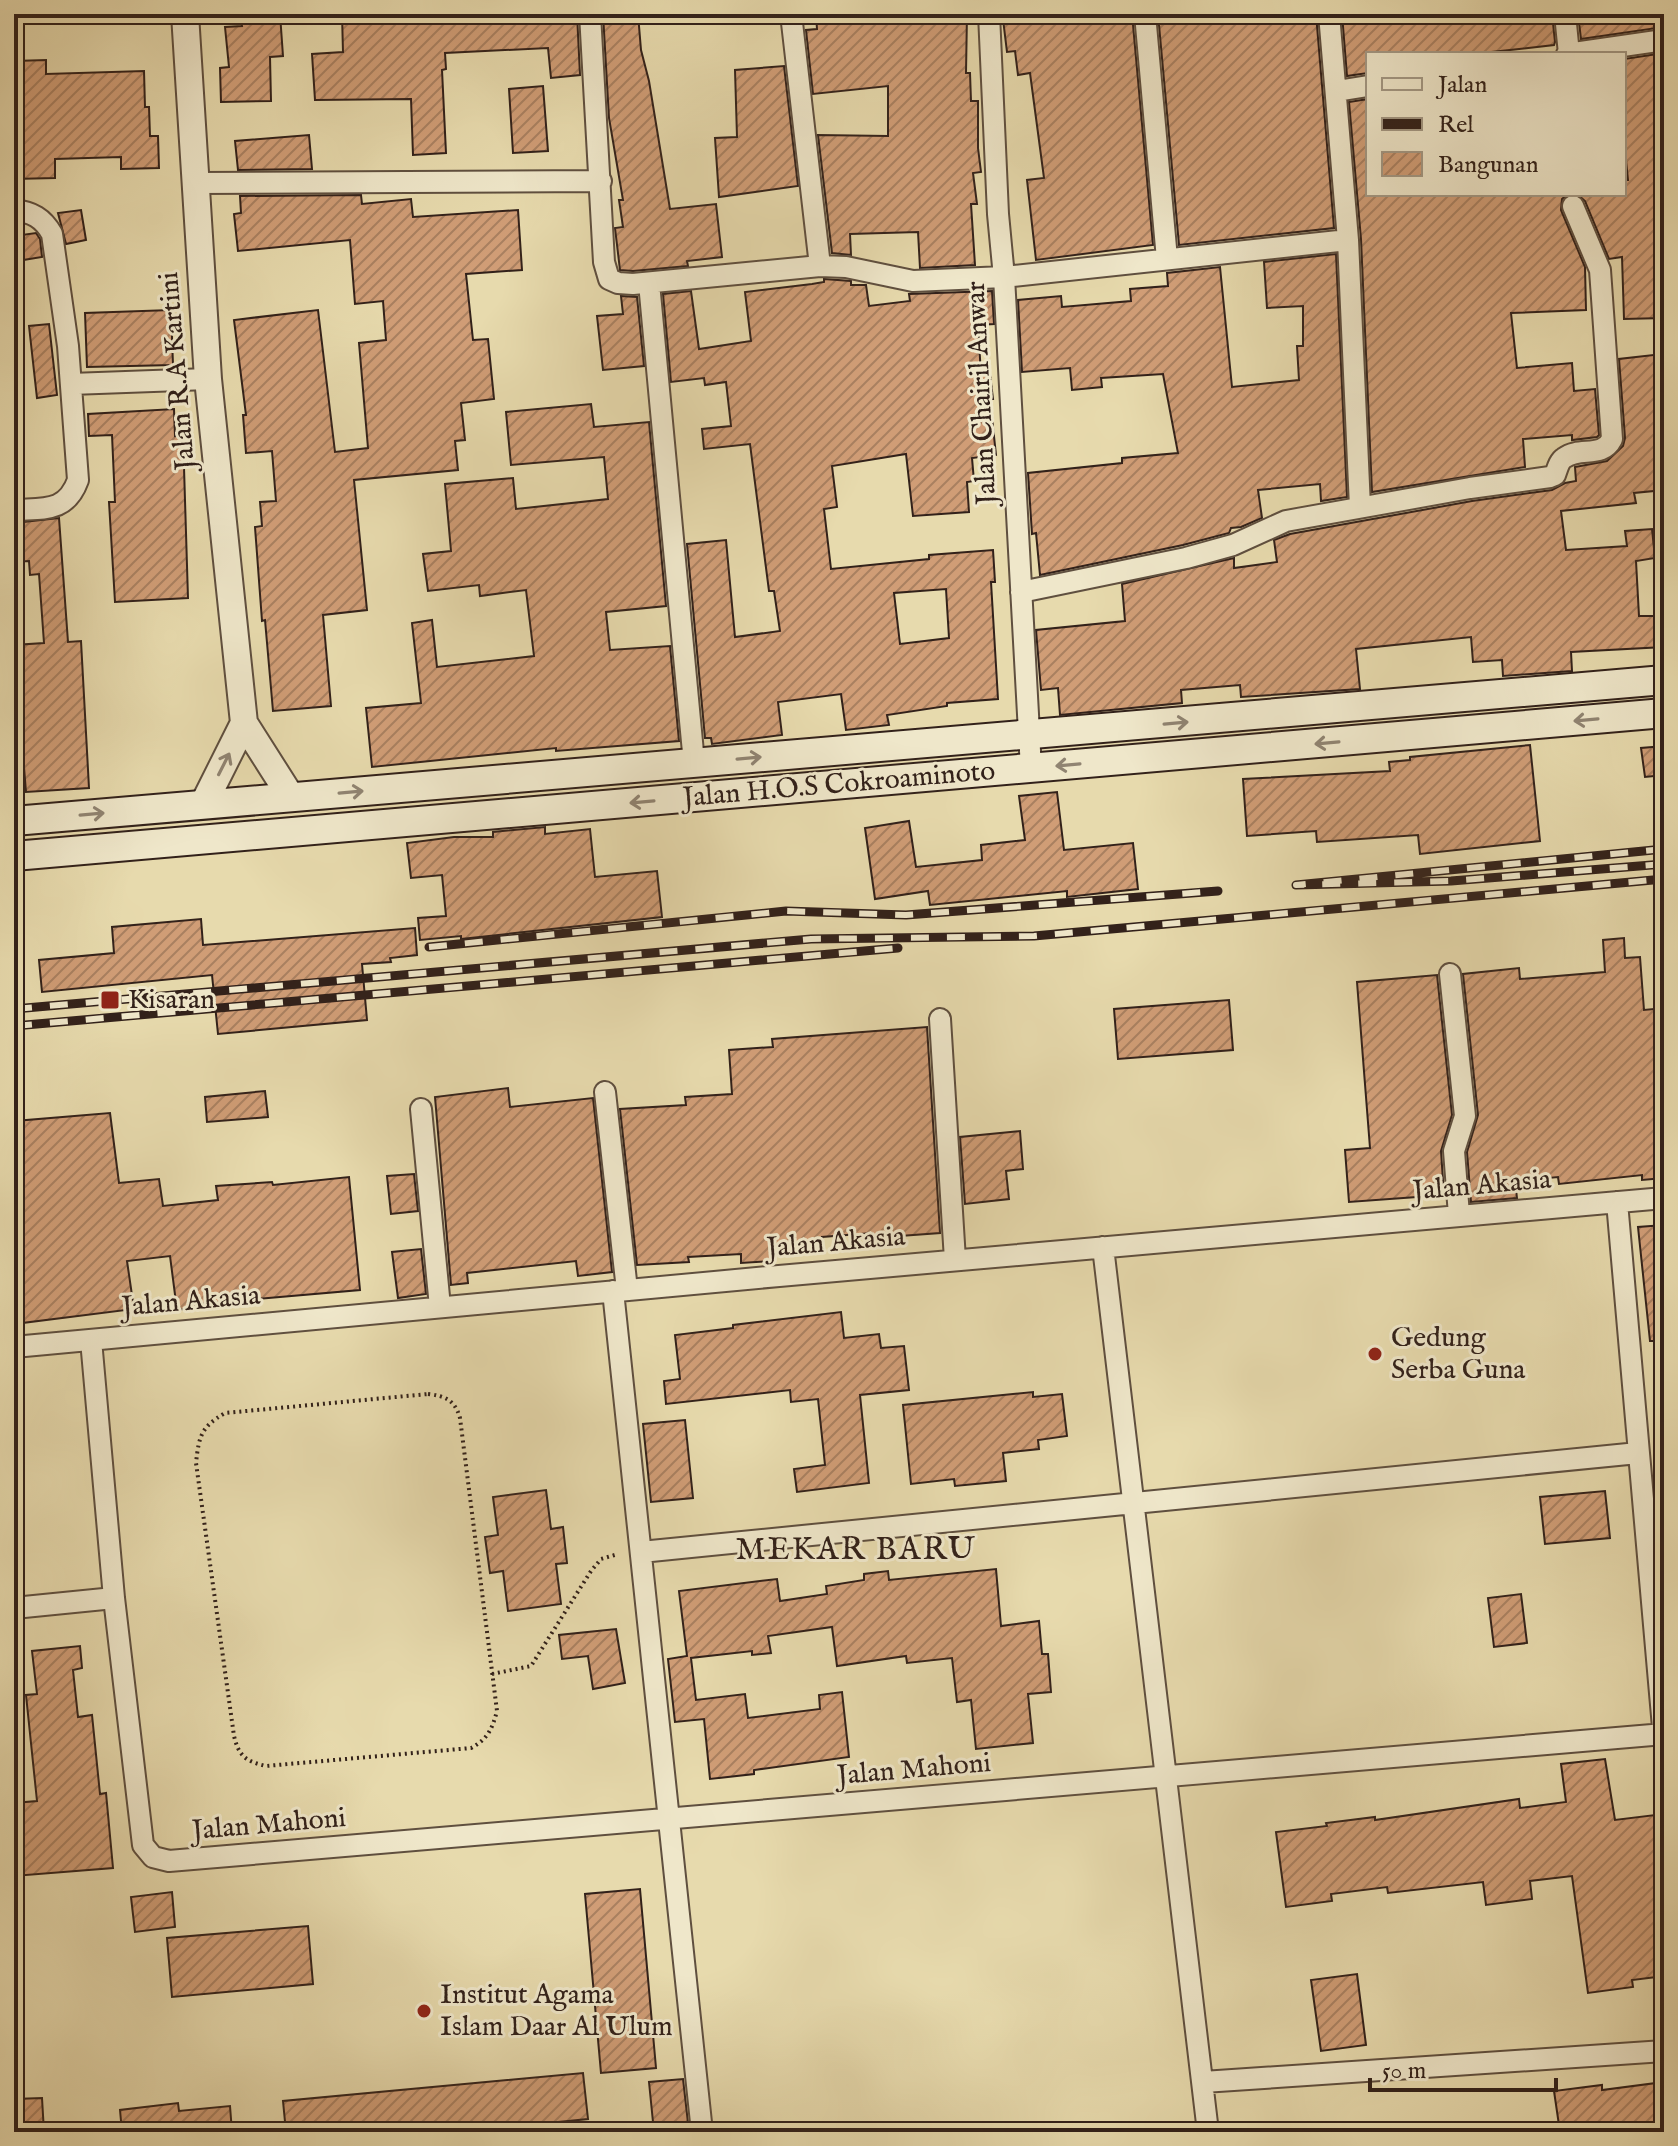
<svg xmlns="http://www.w3.org/2000/svg" width="1678" height="2146" viewBox="0 0 1678 2146" font-family="'IM FELL English',serif">
  <style>
    .building { fill: url(#building-hatch); stroke: #32211a; stroke-width: 2; fill-rule: evenodd }
    .lines { fill: none; stroke-linecap: round; stroke-linejoin: round }
    .minor-casing { stroke: #5f4f3f; stroke-width: 24 }
    .tertiary-casing { stroke: #5f4f3f; stroke-width: 30 }
    .secondary-casing { stroke: #32211a; stroke-width: 32 }
    .path { stroke: #32211a; stroke-width: 4; stroke-dasharray: 2 4; stroke-linecap: butt }
    .minor { stroke: #efe7ca; stroke-width: 20 }
    .tertiary { stroke: #efe7ca; stroke-width: 26 }
    .secondary { stroke: #efe7ca; stroke-width: 28 }
    .rail-casing { stroke: #32211a; stroke-width: 9 }
    .rail { stroke: #efe7ca; stroke-width: 6; stroke-dasharray: 18; stroke-linecap: butt }
    .oneway { stroke: #908472 }
    .poi-dot { fill: #8f2418; stroke: #efe7ca; stroke-width: 3 }
    .labels { text-anchor: middle; dominant-baseline: central; stroke-width: 6; stroke-linejoin: round; paint-order: stroke }
    .street-label { font-size: 28px; fill: #32211a; stroke: #efe7ca }
    .poi-label { font-size: 28px; fill: #32211a; stroke: #efe7ca; text-anchor: start }
    .quarter-label { font-size: 32px; letter-spacing: 2px; fill: #32211a; stroke: #efe7ca }
  </style>
  <defs>
    <pattern id="building-hatch" width="6" height="6" patternUnits="userSpaceOnUse" patternTransform="scale(2)"><rect width="6" height="6" fill="#d09d76"/><path d="M-1 1l2-2M0 6l6-6M5 7l2-2" fill="none" stroke="#a98060"/></pattern>
  </defs>
  <rect width="100%" height="100%" fill="#e7daad"/>
  <filter id="stains"><feTurbulence type="fractalNoise" baseFrequency=".0025" numOctaves="4"/><feColorMatrix values="0 0 0 0 .2 0 0 0 0 .09 0 0 0 0 .02 0 0 0 .5 -.17"/></filter>
  <radialGradient id="worn" r=".72"><stop offset=".6" stop-color="#630" stop-opacity="0"/><stop offset="1" stop-color="#630" stop-opacity=".3"/></radialGradient>
  <path class="building" d="M240 14H280L283 56 270 57 271 101 221 102 220 68 229 67 225 27 242 26Z
    M342 14H519V17L577 14 580 75 551 78 548 48 445 53 446 69 442 70 446 153 413 155 411 99 315 100 312 54 343 52Z
    M603 14H638L641 50 649 81 670 209 716 204 722 257 687 261 688 266 633 271 620 270 615 228 623 227 619 200H623L609 118Z
    M816 14H967L966 73H970L971 101H978V148L981 172 973 173 977 204H971L975 265 920 268 918 232 850 234 851 255 832 253 818 135 888 136V86L813 94 806 30 817 29Z
    M1045 14H1132L1153 245 1036 260 1027 180 1044 178 1030 73 1018 75 1015 51 1007 52 1003 19Z
    M1158 14H1316L1334 228 1179 245Z
    M1342 14H1552L1555 42 1554 45 1492 52V54H1368V73L1347 76Z
    M1578 14H1664V27L1581 39Z
    M1664 53V100L1658 101 1664 157V318L1624 319 1622 257 1609 259 1585 201 1577 194H1624V180H1628L1624 141V59Z
    M46 60V74L144 71 145 107H149L150 136H158L159 168 121 169V157L55 159V178L14 179V61Z
    M784 66 798 186 719 197 715 138 737 137 735 70Z
    M543 86 548 151 513 153 509 89Z
    M1368 99V194H1568L1562 199 1561 210 1585 267 1586 310 1511 313 1517 368 1572 363 1574 391 1595 389 1599 435 1597 437 1572 440V435L1523 439 1525 467 1372 492 1361 239 1349 102Z
    M309 135 312 169 238 170 235 141Z
    M361 195 362 204 411 199 413 217 518 210 522 270 466 274 473 340 488 339 494 399 461 403 465 440 455 441 458 470 354 480 367 610 323 615 331 706 273 711 265 620 262 621 255 527 262 526 260 502 276 501 272 451 246 453 243 415H246L234 320 318 310 335 452 368 448 359 343 386 340 383 301 355 304 350 240 238 251 234 214 241 213 240 196Z
    M81 210 86 240 66 244 58 213Z
    M36 233 40 239 42 257 17 261 14 236Z
    M1336 254 1347 497 1321 501 1320 484 1258 490 1262 518 1241 527 1231 528 1229 533 1183 545 1040 575 1036 533 1032 534 1028 473 1122 463V458L1178 453 1163 374 1101 378 1102 387 1072 390 1070 368 1022 372 1018 300 1061 296 1062 307 1131 301 1130 289 1168 286 1167 273 1220 267 1232 387 1299 380 1297 346H1303V306L1267 308 1264 262Z
    M824 279 851 281V285H866L869 306 910 301 909 294 992 291 994 324 978 325 981 375 990 374 993 399H990L996 455 972 458 974 481 967 482 969 512 913 516 906 454 832 466 837 507 824 509 831 569 929 559V555L993 550 995 582H991L998 699 947 703V706L887 715 889 725 846 730 841 694 778 702 782 735 712 744 711 738H705L687 544 726 540 735 637 780 631 774 591H769L750 444 704 449 702 429 731 426 726 382 705 385 704 378 671 382 663 294 691 291 699 349 751 341 745 292 812 284 824 282ZM946 589 949 638 900 644 894 593Z
    M621 296 637 297 644 366 603 370 597 316 623 314Z
    M171 310 173 365 87 367 85 313Z
    M49 324 57 395 37 398 29 326Z
    M1662 354 1664 490 1634 493 1636 503 1561 511 1566 550 1627 546 1625 531 1652 529 1655 558 1636 561 1639 616H1664V647L1571 652 1572 671 1503 676 1502 660 1473 662 1471 637 1356 649 1360 689 1241 697 1240 685 1181 690 1182 703 1060 715 1058 688 1041 690 1036 630 1125 621 1122 584 1234 558V568L1277 562 1274 540 1290 534 1472 501 1552 490 1565 483 1576 481 1575 467 1607 461 1623 446 1625 438 1619 359Z
    M591 404 594 427 649 422 666 606 606 612 610 650 670 646 679 741 556 751V748L372 767 366 708 421 703 412 623 432 620 437 667 534 656 526 590 480 596 479 585 428 591 423 554 451 551 445 484 513 478 516 509 608 499 604 457 511 465 506 412Z
    M174 409 175 436 183 435 188 598 115 602 109 502H115L112 435 89 436 88 414Z
    M59 518 68 642 81 641 89 788 26 792 14 645 44 643 39 574 30 575 29 561 14 562V523Z
    M1530 745 1540 841 1420 854 1418 835 1317 842 1316 831 1247 836 1243 779 1390 771 1389 762 1410 760V757Z
    M1664 746V775L1645 777 1641 748Z
    M1057 792 1064 850 1133 843 1138 889 1067 897V891L930 905 928 891 875 899 865 828 909 821 916 867 982 860 981 845 1025 840 1019 796Z
    M545 827V834L590 829 595 877 657 871 662 917 461 939V936L420 940 418 918 446 916 442 875 411 878 407 843 454 837H493V832Z
    M201 919 203 945 415 928 417 955 390 958 391 962 362 964 367 1020 218 1034 212 975 42 992 39 960 114 953 112 927Z
    M1624 938 1625 958 1640 957 1644 1010 1664 1008V1178L1642 1180V1175L1559 1184 1558 1177 1515 1181 1517 1198 1471 1202 1467 1152 1478 1115 1463 974 1519 968 1520 979 1605 972 1603 940Z
    M1437 975 1452 1115 1441 1151 1444 1195 1349 1202 1345 1150 1370 1148 1357 982Z
    M1229 1000 1233 1050 1118 1059 1114 1009Z
    M927 1027 940 1233 873 1238 872 1233 822 1237 823 1248 770 1252V1261L741 1263V1254L688 1257 689 1262 637 1265 620 1109 686 1105 685 1097 732 1094 729 1050 773 1047 772 1039Z
    M508 1088 510 1107 593 1098 612 1272 578 1276 576 1261 467 1273 468 1283 451 1285 435 1097Z
    M265 1091 268 1117 207 1122 205 1097Z
    M110 1113 119 1183 159 1179 163 1206 218 1200 216 1186 272 1182 273 1185 349 1177 360 1290 198 1304V1307L177 1310 170 1256 127 1261 134 1309 14 1324V1183L20 1182 15 1121Z
    M1020 1131 1023 1169 1006 1171 1009 1199 965 1204 960 1137Z
    M414 1174 418 1211 391 1214 387 1176Z
    M1664 1225V1341H1650L1638 1227Z
    M421 1249 426 1294 398 1298 392 1252Z
    M841 1312 844 1338 879 1334 881 1348 904 1346 909 1390 860 1395 869 1483 797 1492 794 1469 825 1465 818 1399 791 1402 790 1390 666 1404 664 1381 680 1379 675 1335 733 1328V1325Z
    M1033 1392V1397L1062 1394 1067 1436 1038 1440 1039 1449 1003 1453 1006 1481 955 1486 954 1479 911 1484 903 1405Z
    M685 1420 693 1498 651 1502 643 1424Z
    M546 1490 551 1529 563 1527 567 1563 556 1564 561 1604 508 1611 503 1571 490 1573 485 1537 498 1535 493 1497Z
    M1605 1491 1610 1538 1545 1544 1540 1497Z
    M996 1569 1001 1626 1039 1621 1042 1654H1048L1051 1692 1028 1694 1033 1743 976 1749 971 1700 957 1702 952 1658 907 1663 906 1656 837 1666 832 1627 768 1636 771 1653 752 1655V1651L691 1658 696 1700 745 1694 748 1718 820 1709 819 1695 842 1692 849 1757 754 1770V1774L710 1779 704 1719 675 1722 668 1659 687 1656 679 1591 777 1579 780 1601 827 1594 826 1586 864 1580V1574L888 1571 889 1580Z
    M1521 1594 1527 1643 1494 1647 1488 1598Z
    M616 1629 625 1683 593 1689 588 1656 562 1659 559 1635Z
    M80 1646 82 1668 73 1670 78 1717 92 1715 100 1794 106 1793 113 1868 14 1876V1803L37 1801 26 1695 37 1694 32 1651Z
    M1605 1759 1615 1820 1655 1815 1664 1882V1976L1632 1980 1633 1987 1588 1993 1572 1876 1530 1881 1532 1899 1486 1905 1483 1882 1388 1893 1387 1887 1331 1894 1332 1901 1286 1907 1276 1832 1327 1826 1326 1823 1375 1817V1820L1519 1799 1520 1808 1566 1802 1561 1764Z
    M640 1889 656 2068 601 2073 585 1894Z
    M172 1892 175 1927 135 1932 131 1897Z
    M308 1926 313 1984 172 1997 167 1938Z
    M1357 1974 1366 2045 1321 2051 1311 1980Z
    M583 2073 588 2119 459 2132H286L283 2101Z
    M683 2079 689 2132H654L649 2082Z
    M1664 2082V2132H1560L1554 2091 1602 2085V2090Z
    M42 2098 44 2132H14V2099Z
    M178 2103 179 2111 230 2106 232 2132H122L120 2110Z"/>
  <g class="lines">
    <g class="minor-casing">
      <path id="minor" d="M590 14 604 262 609 279 618 283 633 284 820 266 846 267 913 281 1004 277 1348 240
        M791 14 820 266
        M989 14 998 214 1004 277 1031 769
        M1145 14 1167 259
        M1329 14 1348 240 1360 507
        M1565 14 1569 54
        M1567 54 1664 40
        M1337 91 1368 86
        M196 183 601 181
        M14 210C32 212 43 218 52 234L68 346 78 480C66 513 44 508 14 510
        M649 283 694 763
        M71 384 208 379
        M1021 592 1186 558 1233 545 1286 521 1470 488 1550 477 1555 475C1557 470 1559 461 1564 458 1580 446 1602 459 1612 439L1600 270 1573 206
        M1450 974 1465 1116 1454 1151 1459 1215
        M940 1019 955 1260
        M605 1092 627 1290
        M421 1109 440 1307
        M1617 1202 1664 1739
        M1103 1247 1208 2132
        M613 1291 702 2132
        M91 1340 114 1598 143 1845 153 1857 169 1861 1664 1734
        M14 1347 779 1276 1664 1198
        M641 1552 1638 1453
        M14 1608 114 1598
        M1203 2082 1664 2051"/>
    </g>
    <g class="tertiary-casing">
      <path id="tertiary" d="M185 14 208 379 244 723 291 797
        M203 805 244 723"/>
    </g>
    <g class="secondary-casing">
      <path id="secondary" d="M14 821 1664 680
        M14 856 1664 713"/>
    </g>
    <path class="path" d="M428 1394C445 1396 455 1400 460 1418L497 1711C492 1729 488 1739 471 1748L266 1766C245 1761 239 1756 234 1736L196 1463C199 1436 201 1427 225 1413Z
      M492 1674 531 1666 591 1571 601 1559 618 1554"/>
    <use href="#minor" class="minor"/>
    <use href="#tertiary" class="tertiary"/>
    <use href="#secondary" class="secondary"/>
    <g class="rail-casing">
      <path id="rail" d="M1664 849 1296 885 1451 881 1664 864
        M429 947 786 911 906 915 1218 891
        M14 1009 811 939 1034 936 1664 879
        M14 1026 898 948"/>
    </g>
    <use href="#rail" class="rail"/>
  </g>
  <defs><path id="oneway-shaft" d="M-6 0H5M1.5-3L5.5 0L1.5 3" fill="none" stroke-width="1.6" stroke-linecap="round" stroke-linejoin="round" transform="scale(2)"/></defs>
  <g class="oneway">
    <use href="#oneway-shaft" transform="translate(1586 720) rotate(175)"/>
    <use href="#oneway-shaft" transform="translate(1176 723) rotate(-5)"/>
    <use href="#oneway-shaft" transform="translate(1327 743) rotate(175)"/>
    <use href="#oneway-shaft" transform="translate(749 758) rotate(-5)"/>
    <use href="#oneway-shaft" transform="translate(224 764) rotate(-63)"/>
    <use href="#oneway-shaft" transform="translate(1068 765) rotate(175)"/>
    <use href="#oneway-shaft" transform="translate(351 792) rotate(-5)"/>
    <use href="#oneway-shaft" transform="translate(642 802) rotate(175)"/>
    <use href="#oneway-shaft" transform="translate(92 814) rotate(-5)"/>
  </g>
  <g class="poi-dot">
    <rect x="100" y="990" width="20" height="20" rx="4"/>
    <circle cx="1375" cy="1354" r="8"/>
    <circle cx="424" cy="2011" r="8"/>
  </g>
  <g class="labels">
    <g class="street-label">
      <text transform="translate(178 371) rotate(-95)">Jalan R.A Kartini</text>
      <text transform="translate(982 393) rotate(-93)">Jalan Chairil Anwar</text>
      <text transform="translate(839 785) rotate(-5)">Jalan H.O.S Cokroaminoto</text>
      <text transform="translate(1482 1186) rotate(-5)">Jalan Akasia</text>
      <text transform="translate(836 1243) rotate(-5)">Jalan Akasia</text>
      <text transform="translate(191 1302) rotate(-5)">Jalan Akasia</text>
      <text transform="translate(914 1770) rotate(-5)">Jalan Mahoni</text>
      <text transform="translate(269 1825) rotate(-5)">Jalan Mahoni</text>
    </g>
    <g class="poi-label">
      <text x="128" y="1000">Kisaran</text>
      <text x="1391" y="1338">Gedung<tspan x="1391" dy="32">Serba Guna</tspan></text>
      <text x="440" y="1995">Institut Agama<tspan x="440" dy="32">Islam Daar Al Ulum</tspan></text>
    </g>
    <g class="quarter-label">
      <text x="856" y="1550">MEKAR BARU</text>
    </g>
  </g>
  <rect width="1678" height="2146" fill="none" stroke="#e7daad" stroke-width="48"/>
  <rect x="16" y="16" width="1646" height="2114" fill="none" stroke="#32211a" stroke-width="4"/>
  <rect x="24" y="24" width="1630" height="2098" fill="none" stroke="#32211a" stroke-width="2"/>
  <rect x="1366" y="52" width="260" height="144" fill="#efe7ca" stroke="#a39884" stroke-width="2"/>
  <rect x="1382" y="78" width="40" height="12" fill="#efe7ca" stroke="#a39884" stroke-width="2"/>
  <text x="1438" y="92" font-size="24" fill="#32211a">Jalan</text>
  <rect x="1382" y="118" width="40" height="12" fill="#32211a" stroke="#a39884" stroke-width="2"/>
  <text x="1438" y="132" font-size="24" fill="#32211a">Rel</text>
  <rect x="1382" y="152" width="40" height="24" fill="url(#building-hatch)" stroke="#a39884" stroke-width="2"/>
  <text x="1438" y="172" font-size="24" fill="#32211a">Bangunan</text>
  <path d="M1370 2078v12h186v-12" fill="none" stroke="#32211a" stroke-width="4"/>
  <text x="1382" y="2078" font-size="24" fill="#32211a" stroke="#efe7ca" stroke-width="6" paint-order="stroke">50 m</text>
  <rect width="100%" height="100%" filter="url(#stains)"/>
  <rect width="100%" height="100%" fill="url(#worn)"/>
</svg>
